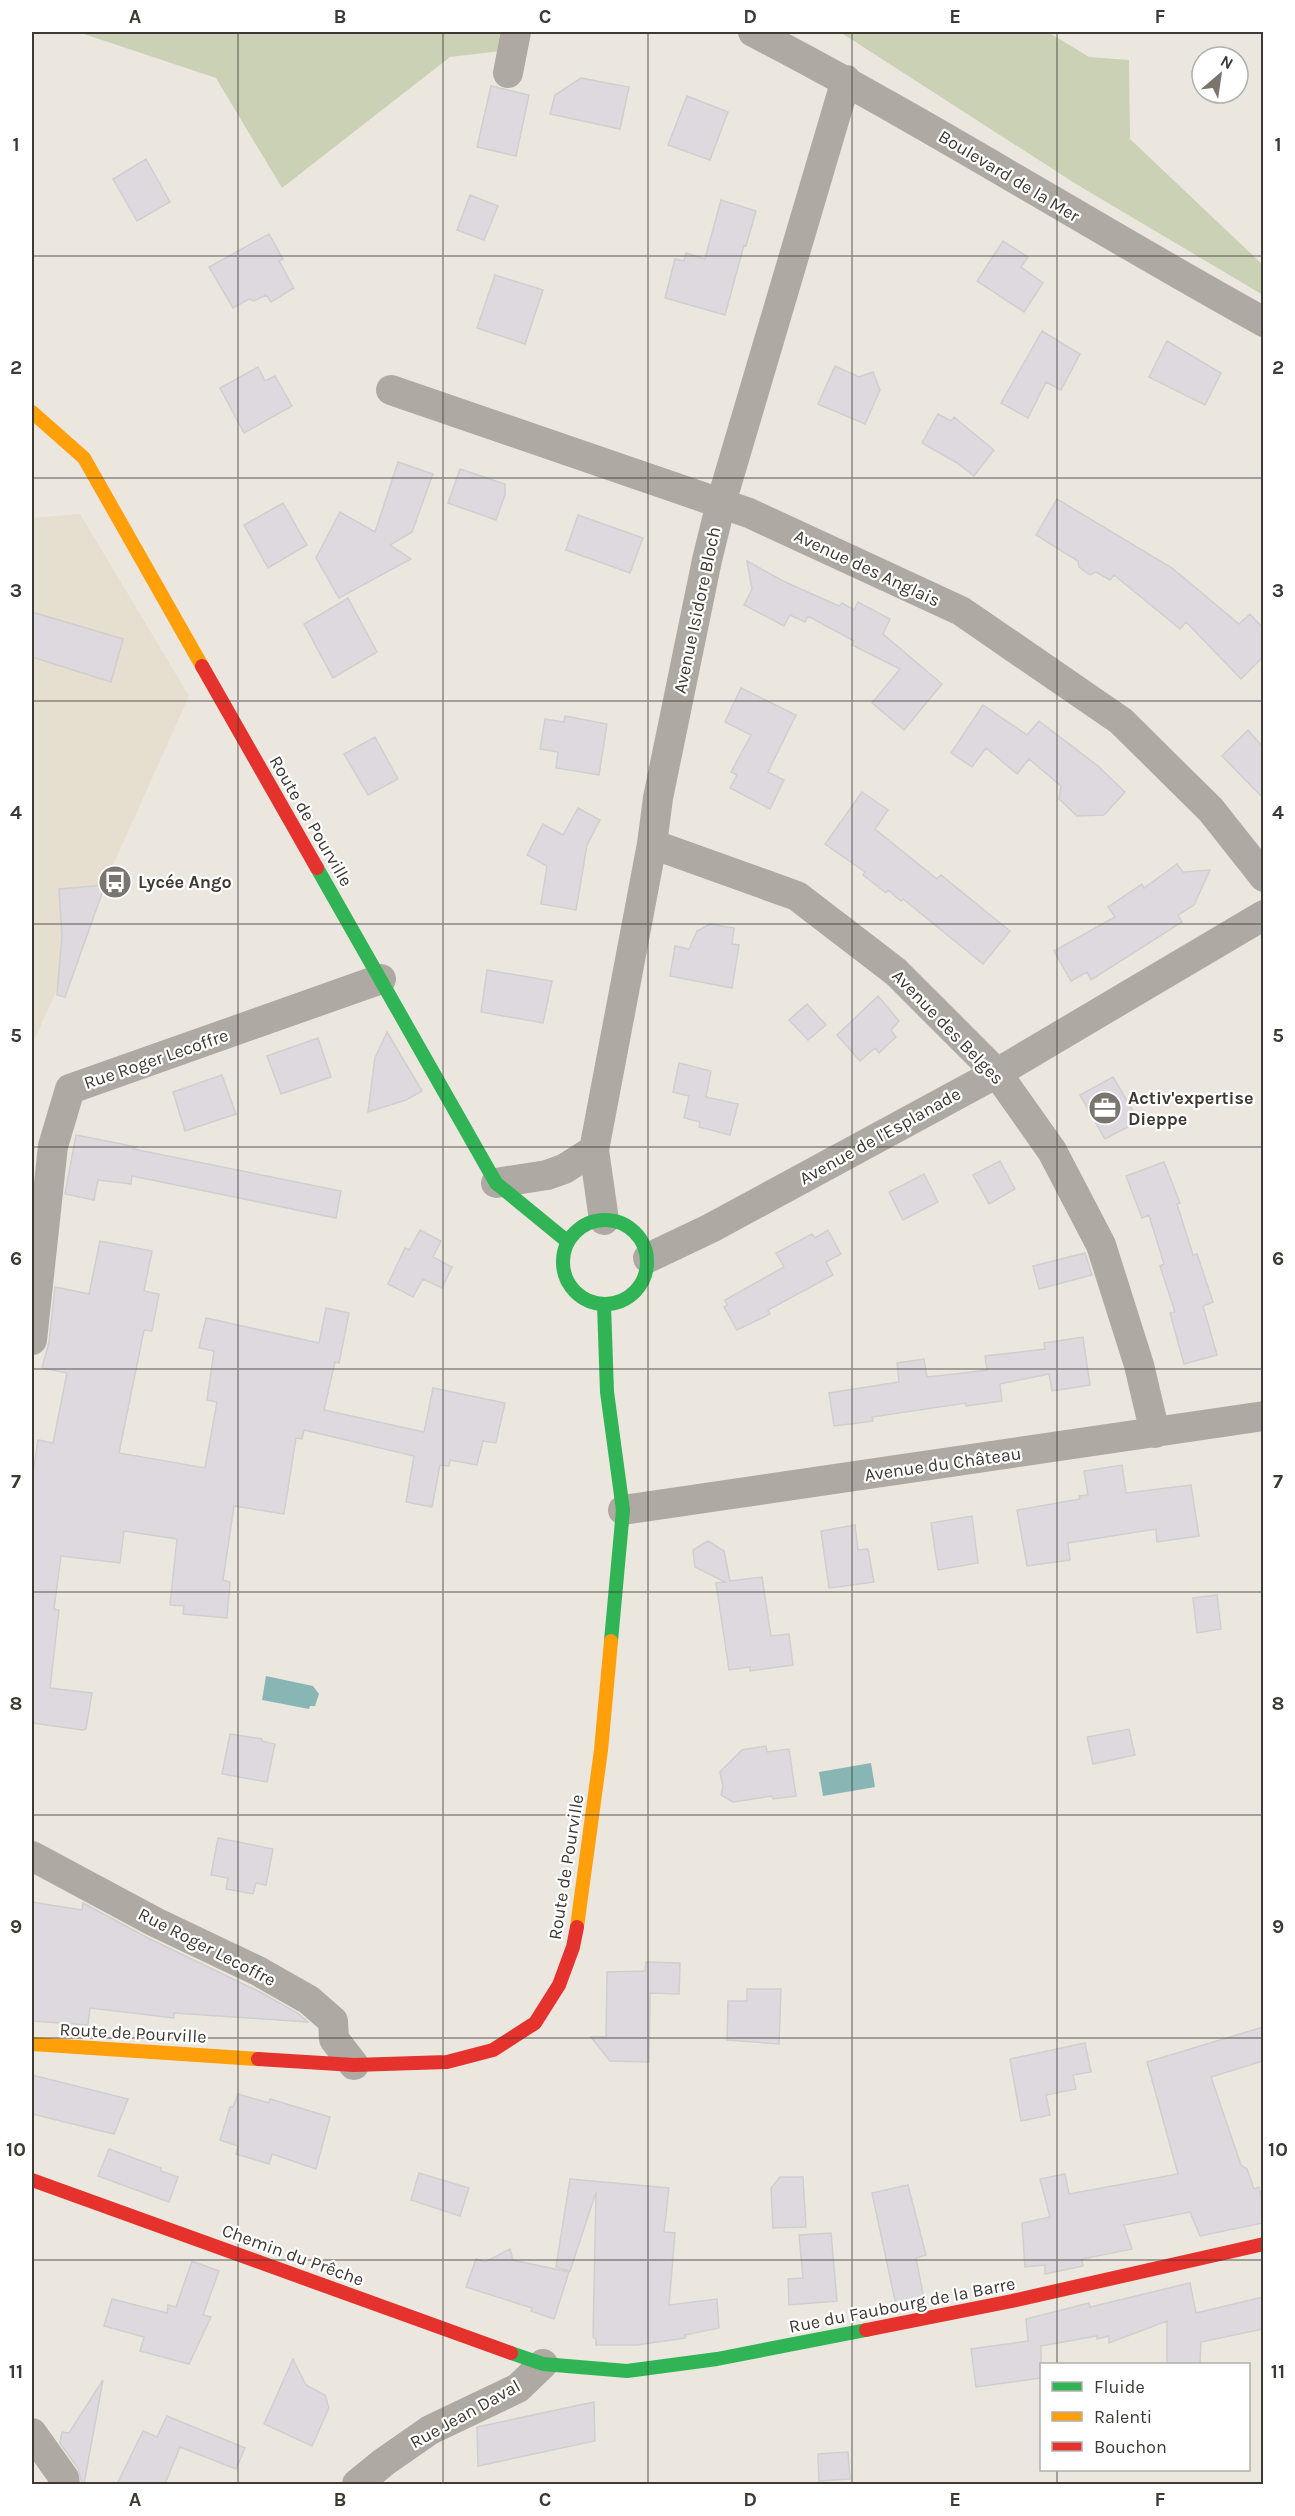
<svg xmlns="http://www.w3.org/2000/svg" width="1295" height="2516" viewBox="0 0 1295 2516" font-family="Karla,sans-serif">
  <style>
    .built { fill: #e6dece }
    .green { fill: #cbd1b4 }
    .water { fill: #88b6b4 }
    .building { fill: #ddd9df; stroke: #d1cece; stroke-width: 1.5 }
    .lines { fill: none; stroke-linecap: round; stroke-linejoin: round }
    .street { stroke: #aeaaa3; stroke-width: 30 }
    .fast { stroke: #30b455; stroke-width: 14 }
    .slow { stroke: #ff9f0a; stroke-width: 14 }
    .jam { stroke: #e5322d; stroke-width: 14 }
    .grid { fill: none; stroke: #3d3933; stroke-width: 1.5; stroke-opacity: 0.55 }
    .labels { text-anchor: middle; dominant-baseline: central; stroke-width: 4.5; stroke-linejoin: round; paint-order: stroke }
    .street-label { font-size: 18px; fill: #3d3933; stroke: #fff }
    .poi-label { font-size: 18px; font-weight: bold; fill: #3d3933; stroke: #fff; text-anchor: start }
    .neatline { fill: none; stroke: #3d3933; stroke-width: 2 }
    .grid-label { font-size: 20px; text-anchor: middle; font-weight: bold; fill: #3d3933 }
  </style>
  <rect width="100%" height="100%" fill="#ebe7df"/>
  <path class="built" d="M80 514 189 696 32 1045V518Z"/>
  <path class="green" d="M78 32H505L501 51 450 57 282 188 216 78Z
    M840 32H1048L1089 57 1129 60 1130 139 1263 265V295L1076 184Z"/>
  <path class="water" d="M266 1676 313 1686 319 1694 315 1706H310L309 1709 262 1700Z
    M871 1763 875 1787 823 1796 819 1772Z"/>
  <path class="building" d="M581 78 629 87 620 129 550 114 555 95Z
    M491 86 529 95 516 156 477 147Z
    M687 96 728 112 710 160 668 145Z
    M146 159 170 202 137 221 113 179Z
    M470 195 498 206 484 240 457 230Z
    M721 200 756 211 746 246 744 245 725 315 665 298 675 259 684 261 686 253 705 259Z
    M269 234 283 259 279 261 294 288 271 302 266 295 254 301 249 299 233 308 209 267Z
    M1003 241 1028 257 1021 267 1043 283 1024 312 977 281Z
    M495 275 543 290 525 344 477 328Z
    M1042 331 1080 354 1061 390 1046 382 1028 418 1001 403Z
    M1167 341 1221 373 1205 405 1149 377Z
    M835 366 859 377 873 372 880 390 865 424 818 404Z
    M258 367 265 381 275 376 292 406 244 433 220 388Z
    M938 414 951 421 954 417 994 450 974 476 957 463 922 443Z
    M398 462 433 474 412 532 390 545 411 559 339 598 316 558 340 512 375 532Z
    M460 469 505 484V495L496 520 448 503Z
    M1057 499 1172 568 1239 624 1250 614 1263 628V657L1241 679 1186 622 1180 629 1114 575 1110 580 1096 572 1090 575 1079 567 1078 561 1036 535Z
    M283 503 307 545 268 568 244 525Z
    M578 515 643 538 630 573 566 550Z
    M747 561 783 581 839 606 842 603 854 610 858 602 890 619 883 634 942 684 904 730 872 703 900 669 852 645 854 641 808 616 805 622 790 615 784 626 744 605 752 589Z
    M348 598 377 652 333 678 304 624Z
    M32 612 123 639 111 682 32 657Z
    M741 688 796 715 768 772 784 780 770 809 730 788 737 775 731 772 751 735 725 722Z
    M983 705 1027 735 1039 721 1098 766 1125 792 1104 815 1077 816 1059 799 1061 786 1029 759 1017 774 986 748 972 767 951 753Z
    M565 716 607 724 599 775 556 768 558 752 540 749 545 719 564 722Z
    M1248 730 1263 747V798L1222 756Z
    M375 737 398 779 368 795 344 754Z
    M862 792 888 810 875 829 937 879 941 875 1010 931 983 964 903 899 901 901 888 890 886 893 863 875 865 872 825 844Z
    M578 808 600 820 587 845 576 910 541 904 547 866 527 855 543 824 563 835Z
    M1177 864 1183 872 1210 870 1194 905 1178 915 1182 922 1091 980 1087 972 1071 981 1054 951 1115 917 1108 907 1142 884 1144 888Z
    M105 885 65 997 57 995 62 936 59 889Z
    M710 924 734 928 732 944 739 945 732 988 670 976 675 946 689 949 697 931Z
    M487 970 552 981 543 1023 481 1012Z
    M878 996 899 1021 891 1030 896 1037 879 1053 875 1048 860 1061 837 1035Z
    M807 1004 826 1025 808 1040 789 1020Z
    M387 1032 422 1091 406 1100 368 1112 375 1058Z
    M318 1038 331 1077 281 1094 267 1056Z
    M679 1063 711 1071 706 1097 738 1104 730 1135 699 1127 700 1122 684 1118 689 1096 673 1092Z
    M222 1075 236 1114 185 1131 173 1092Z
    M1113 1077 1139 1121 1105 1139 1080 1095Z
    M76 1135 137 1147 133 1149 341 1191 336 1218 132 1176 131 1184 98 1180 94 1200 65 1194Z
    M1000 1161 1015 1189 989 1204 973 1175Z
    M1164 1162 1180 1203 1177 1204 1193 1255 1197 1254 1213 1302 1203 1306 1217 1355 1184 1364 1170 1313 1175 1312 1160 1266 1164 1264 1149 1215 1142 1218 1126 1176Z
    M924 1174 938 1202 903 1220 889 1192Z
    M420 1230 441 1241 433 1257 452 1267 442 1288 423 1279 413 1297 388 1284 405 1248 409 1250Z
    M828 1230 841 1254 826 1262 833 1275 768 1310 770 1314 737 1330 724 1307 727 1305 725 1300 784 1267 776 1253 812 1234 815 1238Z
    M100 1241 152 1251 144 1291 159 1294 152 1331 144 1330 119 1453 205 1468 217 1402 207 1400 214 1351 199 1348 206 1318 319 1343 326 1308 349 1313 339 1363 335 1362 324 1410 424 1432 433 1388 505 1403 496 1443 483 1441 477 1465 450 1460 449 1466 440 1465 432 1507 406 1502 414 1456 304 1430 302 1439 296 1438 284 1514 234 1506 223 1580 230 1582 227 1618 183 1614 184 1606 170 1605 177 1539 124 1531 120 1563 61 1556 54 1609 59 1610 50 1688 92 1693 86 1729 83 1730 32 1723V1479L38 1440 53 1443 67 1373 42 1368 49 1342 55 1287 89 1294Z
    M1085 1253 1092 1275 1039 1289 1033 1266Z
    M1083 1337 1090 1385 1052 1391 1049 1374 1000 1384 1002 1401 966 1406V1403L872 1417 873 1421 834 1426 829 1393 899 1382 897 1363 924 1359 927 1377 955 1374 987 1370 985 1356 1045 1349 1044 1343Z
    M1122 1465 1126 1493 1191 1485 1199 1536 1157 1542 1156 1529 1068 1543 1070 1560 1027 1566 1017 1510 1080 1499 1079 1496 1088 1495 1084 1471Z
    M972 1516 978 1563 938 1570 931 1523Z
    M855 1525 858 1550 868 1549 874 1582 829 1588 821 1531Z
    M708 1541 724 1551 730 1581 762 1577 771 1636 789 1634 793 1665 750 1671V1667L729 1670 716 1583 725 1582 695 1567 693 1550Z
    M1217 1595 1221 1629 1197 1633 1193 1598Z
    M1129 1729 1135 1755 1093 1764 1087 1737Z
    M230 1734 262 1739V1741L275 1744 267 1782 222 1774Z
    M766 1746 767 1752 789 1749 796 1796 773 1799 772 1796 733 1802 721 1795 723 1787 720 1772 742 1750Z
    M218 1838 273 1849 266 1885 256 1883 253 1894 226 1889 228 1878 211 1875Z
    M32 1902 82 1910 83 1903 148 1938 262 1993 299 2014 308 2022 174 2013V2018L90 2008 88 2025 32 2021Z
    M646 1962 680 1963 679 1994 650 1993 649 2062 610 2061 591 2037H606L607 1972 645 1971Z
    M747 1989H781L779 2044 727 2040 728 2001H747Z
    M1263 2027V2061L1211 2077 1241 2165 1247 2169 1254 2189 1259 2187 1263 2206V2223L1200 2236 1190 2212 1124 2225 1132 2249 1082 2259 1083 2266 1045 2274V2265L1025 2267 1022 2223 1050 2217 1040 2179 1065 2174 1069 2194 1178 2174 1147 2062Z
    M1085 2043 1091 2072 1073 2075 1076 2089 1046 2095 1050 2115 1021 2121 1010 2059Z
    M32 2075 128 2099 114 2134 32 2114Z
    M238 2094 269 2103 270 2099 330 2117 316 2169 272 2154 269 2164 236 2154 238 2146 220 2140 230 2107H233Z
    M109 2149 161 2168V2171L178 2177 169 2202 98 2176Z
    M419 2173 469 2188 460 2216 411 2200Z
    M780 2177H803L806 2227 773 2228 771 2188Z
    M570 2179 669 2188 664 2232 675 2233 669 2305 717 2299 719 2328 685 2335V2338L637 2345H596V2339L593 2337 596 2192 570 2271 556 2267Z
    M908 2185 926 2255 916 2258 924 2299 896 2305 872 2193Z
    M831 2233 837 2301 789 2305 788 2279 803 2278 799 2235Z
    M510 2249 513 2260 569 2272 554 2319 531 2311 532 2308 466 2287 476 2259 485 2262Z
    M192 2261 219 2271 203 2315 211 2317 189 2364 140 2351 144 2337 104 2326 112 2299 167 2313 168 2305 176 2307Z
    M1190 2283 1196 2313 1263 2297V2329L1201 2342 1200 2364H1167V2321L1109 2343V2336L1097 2339V2336L1041 2346V2378L976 2387 971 2349 1028 2341 1026 2319 1089 2303 1090 2307Z
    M293 2359 306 2385 325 2395 329 2408 312 2446 264 2424Z
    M103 2380 84 2484H82L78 2468 60 2443 62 2432 69 2433Z
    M594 2402 595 2441 478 2466 477 2427Z
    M167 2416 245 2448 236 2469 180 2447 165 2484H117L143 2431 157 2437Z
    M848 2452 850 2479 819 2481 818 2454Z"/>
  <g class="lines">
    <path class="street" d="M753 32C927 122 1092 227 1264 322
      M508 73 516 32
      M391 390 749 513 961 611 1121 721 1211 810 1264 877
      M652 844 797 896 896 972 997 1073 1052 1151 1101 1245 1139 1365 1155 1433
      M496 1183 547 1175 564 1169 594 1150
      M604 1220 594 1150 652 844 658 798 707 560 721 503 846 80
      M648 1258 711 1228 997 1073 1264 915
      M32 1340 53 1146 70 1089 381 979
      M623 1510 1264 1416
      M32 1856 155 1922 258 1971 309 2000 333 2021 334 2039 354 2065
      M32 2433 64 2478 65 2484
      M357 2484 384 2462 430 2430 518 2388 543 2364"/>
    <path class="fast" d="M317 868 496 1183 568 1242
      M563 1262a42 42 0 1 1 84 0a42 42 0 1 1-84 0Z
      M604 1305 607 1392 623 1510 611 1641
      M511 2353 543 2364 627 2371 717 2359 866 2330"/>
    <path class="slow" d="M32 412 84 458 202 666
      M577 1927 601 1750 611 1641
      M32 2044 258 2059"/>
    <path class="jam" d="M202 666 317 868
      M258 2059 354 2065 447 2062 493 2050 535 2023 559 1985 573 1947 577 1927
      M32 2180 511 2353
      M866 2330 1012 2301 1264 2244"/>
  </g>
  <path class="grid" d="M238 32V2484M443 32V2484M648 32V2484M852 32V2484M1057 32V2364M32 256H1264M32 478H1264M32 701H1264M32 924H1264M32 1147H1264M32 1369H1264M32 1592H1264M32 1815H1264M32 2038H1264M32 2260H1264M1057 2470V2484"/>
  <defs>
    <g id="bus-disc" transform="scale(1.725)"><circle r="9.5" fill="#7a766f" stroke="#fff"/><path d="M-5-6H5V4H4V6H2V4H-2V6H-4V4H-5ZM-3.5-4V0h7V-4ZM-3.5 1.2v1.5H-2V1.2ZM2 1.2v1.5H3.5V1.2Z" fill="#fff"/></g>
    <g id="office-disc" transform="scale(1.725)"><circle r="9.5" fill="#7a766f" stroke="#fff"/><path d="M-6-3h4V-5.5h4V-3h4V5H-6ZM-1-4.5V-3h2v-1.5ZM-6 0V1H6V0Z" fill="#fff"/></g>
  </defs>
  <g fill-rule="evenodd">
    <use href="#bus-disc" x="115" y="882"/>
    <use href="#office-disc" x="1105" y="1108"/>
  </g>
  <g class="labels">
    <g class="street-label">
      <text transform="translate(1009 176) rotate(31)">Boulevard de la Mer</text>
      <text transform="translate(867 568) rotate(25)">Avenue des Anglais</text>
      <text transform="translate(697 610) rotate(-78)">Avenue Isidore Bloch</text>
      <text transform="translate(311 821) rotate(60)">Route de Pourville</text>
      <text transform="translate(948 1027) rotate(46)">Avenue des Belges</text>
      <text transform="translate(156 1059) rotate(-19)">Rue Roger Lecoffre</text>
      <text transform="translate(880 1136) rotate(-29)">Avenue de l'Esplanade</text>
      <text transform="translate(943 1464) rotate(-8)">Avenue du Château</text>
      <text transform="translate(566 1867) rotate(-81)">Route de Pourville</text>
      <text transform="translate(207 1947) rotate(27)">Rue Roger Lecoffre</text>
      <text transform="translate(133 2033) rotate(3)">Route de Pourville</text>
      <text transform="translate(293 2255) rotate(20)">Chemin du Prêche</text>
      <text transform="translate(902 2305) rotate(-11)">Rue du Faubourg de la Barre</text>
      <text transform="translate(465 2414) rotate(-29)">Rue Jean Daval</text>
    </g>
    <g class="poi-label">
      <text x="138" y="882">Lycée Ango</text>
      <text x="1128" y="1098">Activ'expertise<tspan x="1128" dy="21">Dieppe</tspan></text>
    </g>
  </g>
  <rect width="1295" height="2516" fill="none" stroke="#ffffff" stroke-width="66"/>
  <rect x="1040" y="2363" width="210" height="108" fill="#ffffff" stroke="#b1b0ad" stroke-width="1.5"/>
  <rect x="1052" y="2382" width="30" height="9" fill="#30b455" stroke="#b1b0ad" stroke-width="1.5"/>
  <text x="1094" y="2393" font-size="18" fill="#3d3933">Fluide</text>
  <rect x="1052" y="2412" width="30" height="9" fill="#ff9f0a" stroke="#b1b0ad" stroke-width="1.5"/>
  <text x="1094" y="2423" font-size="18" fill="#3d3933">Ralenti</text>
  <rect x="1052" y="2442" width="30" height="9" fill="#e5322d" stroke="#b1b0ad" stroke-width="1.5"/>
  <text x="1094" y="2453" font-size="18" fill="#3d3933">Bouchon</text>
  <g transform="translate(1220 75) rotate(29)"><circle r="28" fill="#ffffff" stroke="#b1b0ad" stroke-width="1.5"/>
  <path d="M0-4.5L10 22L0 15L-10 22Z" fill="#7a766f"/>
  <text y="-9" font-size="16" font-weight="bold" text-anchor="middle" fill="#3d3933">N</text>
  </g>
  <rect x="33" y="33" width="1229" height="2450" class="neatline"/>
  <g class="grid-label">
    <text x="135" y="23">A</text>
    <text x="340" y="23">B</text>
    <text x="545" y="23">C</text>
    <text x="750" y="23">D</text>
    <text x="955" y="23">E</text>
    <text x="1160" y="23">F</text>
    <text x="16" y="151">1</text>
    <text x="1278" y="151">1</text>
    <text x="16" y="374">2</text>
    <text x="1278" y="374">2</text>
    <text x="16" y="597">3</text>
    <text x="1278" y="597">3</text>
    <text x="16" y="819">4</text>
    <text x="1278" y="819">4</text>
    <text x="16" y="1042">5</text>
    <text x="1278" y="1042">5</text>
    <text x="16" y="1265">6</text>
    <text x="1278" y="1265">6</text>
    <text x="16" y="1488">7</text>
    <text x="1278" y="1488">7</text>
    <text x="16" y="1710">8</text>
    <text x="1278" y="1710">8</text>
    <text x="16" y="1933">9</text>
    <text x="1278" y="1933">9</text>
    <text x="16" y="2156">10</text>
    <text x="1278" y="2156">10</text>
    <text x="16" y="2378">11</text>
    <text x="1278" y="2378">11</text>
    <text x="135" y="2506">A</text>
    <text x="340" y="2506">B</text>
    <text x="545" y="2506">C</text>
    <text x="750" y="2506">D</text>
    <text x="955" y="2506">E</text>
    <text x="1160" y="2506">F</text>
  </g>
</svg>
